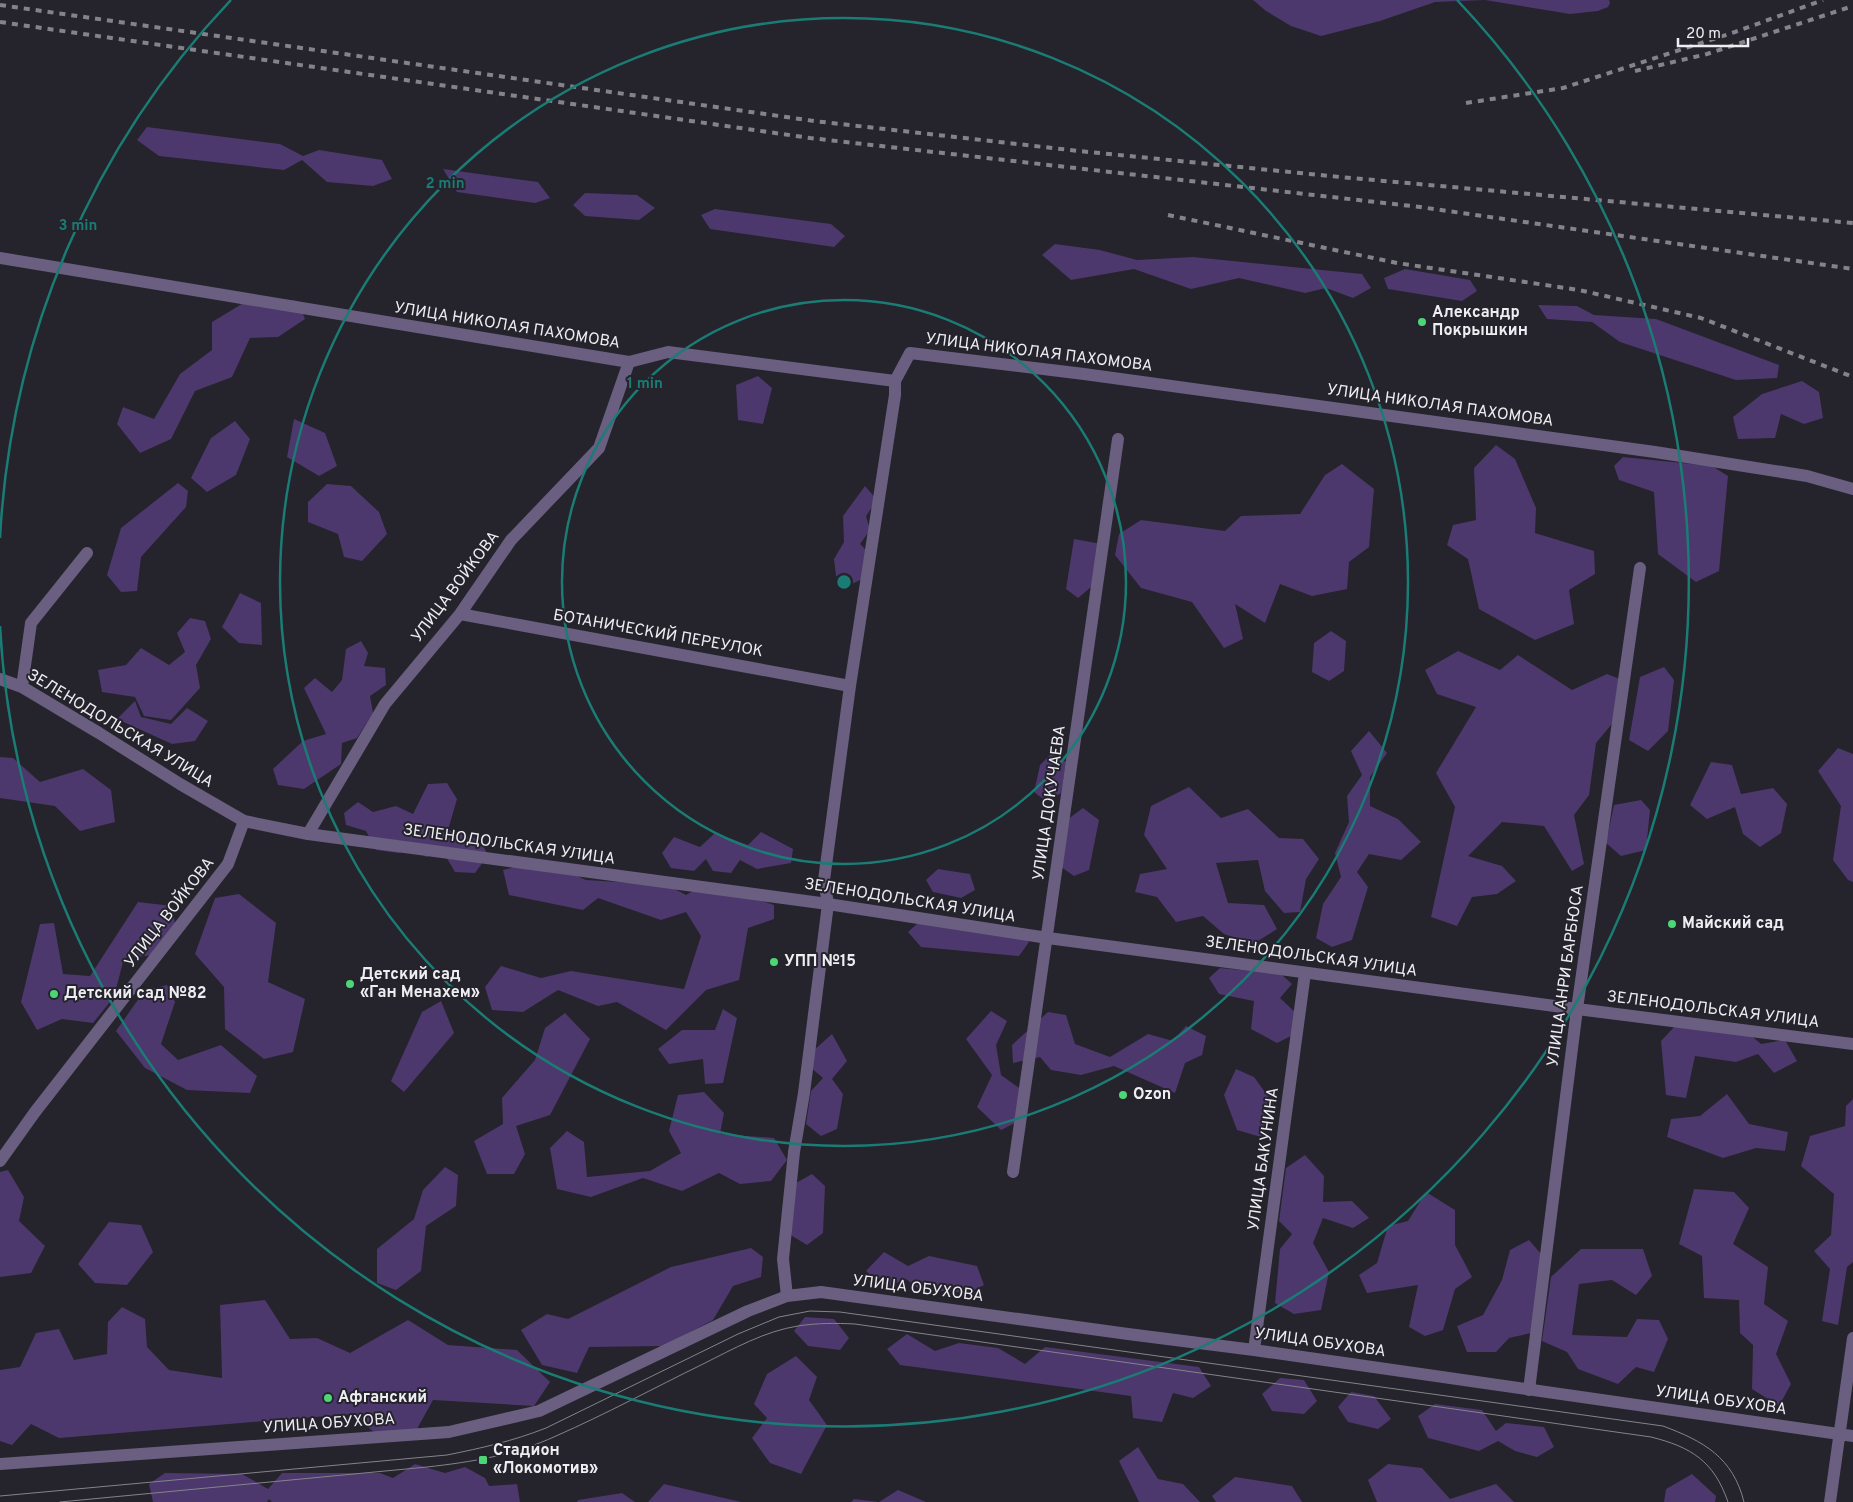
<svg xmlns="http://www.w3.org/2000/svg" width="1853" height="1502" viewBox="0 0 1853 1502" font-family="Overpass,sans-serif">
  <style>
    .green { fill: #4c386c }
    .lines { fill: none; stroke-linecap: round; stroke-linejoin: round }
    .minor { stroke: #6a5e81; stroke-width: 12 }
    .tram { stroke: #85838a; stroke-width: 1 }
    .rail { stroke: #85838a; stroke-width: 4; stroke-dasharray: 6 6; stroke-linecap: butt }
    .ring { fill: none; stroke: #1a7c75; stroke-width: 2.5 }
    .poi-dot { fill: #4cd676; stroke: #25232b; stroke-width: 2 }
    .labels { text-anchor: middle; dominant-baseline: central; stroke-width: 4; stroke-linejoin: round; paint-order: stroke }
    .poi-label { font-size: 16px; font-weight: bold; fill: #eeedf2; stroke: #25232b; text-anchor: start }
    .street-label { font-size: 16px; fill: #eeedf2; stroke: #25232b }
    .centre { fill: #1a7c75; stroke: #25232b; stroke-width: 2.5 }
    .ring-label { font-size: 15px; text-anchor: middle; font-weight: bold; fill: #1a7c75; stroke: #25232b; stroke-width: 4; stroke-linejoin: round; paint-order: stroke }
  </style>
  <rect width="100%" height="100%" fill="#25232b"/>
  <path class="green" d="M1253 0H1609L1610 3 1608 7 1598 11 1570 14 1485 0 1435 2 1380 21 1321 36 1291 26 1266 11Z
    M147 127 280 144 303 156 319 150 382 160 392 179 373 186 327 182 302 160 284 170 159 156 137 140Z
    M443 169 538 182 550 198 535 203 457 192Z
    M585 193 637 195 655 208 639 220 585 216 573 205Z
    M715 209 831 224 845 236 834 247 710 229 701 215Z
    M1055 244 1100 250 1137 260 1193 257 1362 274 1371 288 1353 298 1326 288 1305 293 1239 278 1191 289 1134 269 1071 280 1042 255Z
    M1405 269 1470 280 1477 291 1462 301 1388 289 1384 278Z
    M255 296 298 301 305 319 278 337 250 338 232 377 195 391 171 439 140 453 117 424 123 407 154 419 180 374 212 350V322Z
    M1538 305 1577 306 1594 315 1656 319 1779 365 1777 378 1736 380 1620 342 1592 322 1547 319Z
    M758 376 772 388 763 424 738 420 736 385Z
    M1802 381 1819 392 1823 418 1804 424 1781 414 1775 438 1738 439 1733 417 1762 394Z
    M294 419 325 433 337 466 319 476 287 457Z
    M235 421 250 439 236 475 207 492 191 478 211 438Z
    M1496 445 1515 459 1536 508 1535 533 1594 551 1595 574 1569 590 1574 624 1535 640 1479 609 1468 559 1447 545 1453 525 1476 520 1474 468Z
    M1623 457 1712 466 1728 476 1719 571 1696 582 1658 554 1654 492 1619 480 1614 466Z
    M1342 464 1374 489 1369 547 1349 562 1347 589 1312 596 1280 584 1265 623 1235 604 1243 639 1224 648 1192 602 1141 588 1115 555 1119 534 1141 520 1225 531 1241 516 1300 514 1325 475Z
    M178 483 188 491 186 507 141 557 137 591 121 592 107 575 121 528Z
    M327 484 351 486 379 512 387 534 362 561 344 557 338 534 308 522V502Z
    M865 486 877 500 866 516 870 530 860 544 869 553 866 577 852 584 836 576 834 559 844 542 843 516Z
    M1074 539 1107 545 1103 577 1078 598 1066 589Z
    M240 593 261 603 262 645 239 643 222 627Z
    M190 618 205 621 211 639 196 665 200 688 171 720 144 716 135 697 102 692 98 670 126 665 141 648 169 665 185 652 177 633Z
    M1331 631 1346 641 1344 671 1329 681 1312 672 1314 643Z
    M361 641 368 653 364 666 385 668 386 685 370 696 373 713 357 738 342 743 341 764 304 789 278 785 273 769 303 741 326 734 304 688 315 678 332 692 342 680 346 649Z
    M1458 651 1500 670 1518 655 1572 690 1607 674 1620 679 1616 719 1596 743 1589 795 1574 815 1584 864 1572 871 1544 826 1502 822 1468 856 1502 866 1516 881 1497 894 1472 897 1457 926 1431 917 1455 807 1436 773 1476 707 1437 694 1425 670Z
    M1664 667 1674 680 1668 731 1648 751 1629 740 1640 677Z
    M135 701 141 717 171 724 187 708 208 721 195 741 172 744 117 719Z
    M1369 731 1387 753 1370 777V806L1398 819 1421 842 1401 860 1369 854 1357 872 1368 887 1352 940 1332 947 1316 938 1323 904 1341 877 1335 853 1349 822 1347 796 1362 775 1351 751Z
    M1838 748 1853 754V882L1848 880 1833 860 1841 806 1818 771Z
    M1052 753 1066 762 1061 793 1047 802 1034 792 1040 765Z
    M0 757 13 758 40 782 83 769 111 790 115 822 80 831 55 806 0 798Z
    M1711 762 1732 765 1741 794 1773 788 1787 804 1781 833 1760 847 1743 834 1735 807 1707 819 1690 805Z
    M447 783 457 799 448 830 479 839 488 855 475 873 455 872 442 850 426 857 413 847 399 853 376 850 366 831 346 825 344 813 358 802 373 812 396 806 413 814 428 784Z
    M1189 787 1221 818 1248 809 1279 838 1303 839 1319 859 1306 879 1300 912 1284 913 1265 891 1258 860 1216 863 1228 903 1264 905 1277 929 1253 944 1224 934 1203 916 1176 922 1157 897 1135 892 1140 874 1167 869 1144 835 1151 806Z
    M1641 800 1650 810 1646 850 1621 856 1606 843 1614 805Z
    M1083 808 1099 820 1089 870 1074 876 1061 867 1068 819Z
    M761 832 793 849 791 863 757 869 740 860 731 873 713 871 706 859 694 871 671 868 662 853 674 837 700 847 715 833 748 845Z
    M543 860 586 880 667 885 686 895 707 883 774 905V919L748 928 739 980 706 990 666 1030 617 1002 598 1006 558 990 523 1012 492 1010 485 987 501 966 541 978 571 971 684 989 701 936 686 912 661 920 598 898 583 910 509 895 503 870Z
    M938 869 970 874 975 890 961 898 933 892 926 880Z
    M239 894 276 923 268 982 305 999 293 1052 264 1059 225 1029 224 987 195 954 215 898Z
    M138 902 172 906 176 930 155 955 124 958 114 997 93 1023 62 1019 37 1030 21 1002 40 924 54 923 63 974 90 976Z
    M919 922 1015 929 1029 942 1019 956 921 947 908 932Z
    M1220 968 1281 974 1292 984 1280 998 1296 1013 1293 1035 1277 1043 1251 1029 1254 1001 1219 994 1209 978Z
    M167 985 175 1002 161 1044 178 1060 221 1045 257 1076 250 1093 187 1090 145 1068 116 1031 144 991Z
    M441 1001 454 1033 404 1092 391 1081 422 1012Z
    M723 1009 737 1018 723 1083 705 1084 703 1059 669 1064 658 1049 682 1030H715Z
    M991 1011 1007 1021 996 1045 1001 1075 1029 1095 1025 1118 1001 1130 977 1107 992 1075 966 1039Z
    M1048 1012 1066 1015 1075 1044 1110 1057 1148 1034 1173 1041 1186 1026 1206 1036 1202 1055 1185 1063 1175 1093 1114 1066 1081 1075 1051 1070 1040 1057 1013 1063 1012 1045Z
    M565 1013 590 1039 550 1115 516 1126 525 1154 514 1174H487L474 1141 503 1124 502 1098 535 1060 545 1028Z
    M1675 1026 1748 1033 1761 1044 1785 1040 1797 1061 1774 1073 1758 1054 1736 1062 1695 1056 1686 1098 1666 1095 1661 1041Z
    M832 1034 847 1061 832 1079 843 1094 837 1129 821 1136 806 1124 811 1091 823 1078 810 1067 814 1050Z
    M1236 1069 1254 1077 1275 1106 1261 1137 1237 1130 1224 1095Z
    M704 1092 724 1113 720 1134 774 1138 787 1160 771 1181 740 1184 719 1173 682 1191 643 1178 591 1197 557 1189 550 1148 567 1131 584 1142 587 1177 650 1171 681 1153 669 1131 678 1095Z
    M1727 1094 1749 1124 1788 1132 1785 1151 1756 1148 1723 1158 1667 1137 1671 1119 1700 1116Z
    M1853 1099V1262L1847 1267 1838 1325 1822 1321 1830 1269 1814 1251 1831 1235 1834 1194 1801 1166 1810 1136 1845 1126 1846 1106Z
    M1305 1155 1324 1176 1323 1202 1352 1201 1369 1218 1353 1228 1323 1218 1313 1243 1329 1272 1321 1310 1294 1314 1275 1303 1280 1249 1292 1234 1279 1221 1286 1168Z
    M445 1167 458 1175 456 1206 426 1226 421 1271 396 1290 377 1283V1249L414 1219 423 1190Z
    M8 1170 24 1197 19 1221 45 1246 31 1273 0 1277V1172Z
    M812 1174 825 1186 823 1233 807 1245 789 1234 796 1183Z
    M1694 1189 1734 1192 1749 1208 1733 1244 1768 1267 1764 1304 1788 1321 1776 1354 1791 1384 1779 1406 1752 1389 1753 1345 1740 1333 1739 1300 1704 1298 1702 1256 1679 1244Z
    M1426 1192 1455 1210V1245L1472 1277 1455 1289 1443 1330 1425 1336 1409 1327 1418 1285 1367 1293 1359 1275 1377 1263 1388 1226 1408 1221Z
    M109 1222 141 1225 153 1252 127 1285 95 1283 78 1264Z
    M1529 1240 1542 1255 1531 1333 1509 1338 1496 1352H1467L1457 1326 1483 1315 1502 1280 1510 1250Z
    M751 1248 763 1257 761 1277 733 1286 713 1320 664 1346 589 1347 577 1373 542 1365 521 1330 547 1314 568 1319 671 1267Z
    M1581 1249H1643L1652 1276 1636 1295 1612 1280 1579 1284 1572 1335 1627 1337 1637 1319 1659 1320 1668 1339 1654 1372 1636 1367 1618 1384 1578 1369 1567 1352 1542 1341 1551 1277Z
    M884 1252 908 1266 929 1256 977 1266 984 1285 968 1293 919 1289 906 1279 885 1288 866 1271Z
    M265 1300 290 1339 317 1338 350 1353 408 1320 448 1345 517 1350 550 1382 534 1406 433 1400 417 1429 375 1433 352 1414 59 1438 31 1424 12 1445 0 1441V1370L20 1367 36 1333 59 1329 74 1360 107 1354 108 1322 122 1307 145 1319 147 1347 169 1370 222 1378 220 1305Z
    M805 1317 834 1319 849 1338 840 1350 808 1346 794 1331Z
    M907 1334 935 1351 959 1343 998 1348 1025 1364 1045 1347 1199 1367 1211 1386 1193 1398 1173 1393 1162 1422 1133 1418 1131 1396 900 1365 887 1349Z
    M796 1356 817 1377 809 1400 827 1425 801 1474 770 1463 752 1438 767 1418 754 1404 767 1374Z
    M1280 1378 1304 1380 1317 1401 1304 1414 1272 1411 1262 1394Z
    M1351 1392 1374 1396 1391 1419 1378 1429 1348 1422 1338 1407Z
    M1435 1404 1482 1410 1496 1431 1506 1423 1544 1427 1554 1447 1537 1457 1515 1451 1498 1441 1479 1451 1428 1438 1418 1416Z
    M1138 1447 1158 1479 1183 1484 1200 1502H1139L1119 1461Z
    M415 1464 445 1473 465 1467 485 1478 489 1486 517 1484 520 1502H272L269 1499 267 1502H153L149 1484 165 1473 242 1474 268 1489 282 1473H380L393 1478Z
    M1388 1464 1422 1468 1450 1499 1496 1484 1514 1502H1377L1368 1480Z
    M1692 1474 1716 1496 1715 1502H1664L1666 1489Z
    M1235 1477 1292 1486 1302 1502H1216L1212 1496Z
    M664 1484 741 1502H648Z
    M898 1490 926 1502H851L854 1499 879 1502Z
    M622 1493 635 1502H577L578 1500Z"/>
  <g class="lines">
    <path class="minor" d="M0 258 629 362 668 352 895 381 910 353 1084 374 1655 452 1807 476 1853 489
      M460 614 850 686
      M0 679 22 687 99 733 180 784 244 821 308 834 828 904 1048 938 1577 1009 1853 1044
      M22 687 31 623 87 553
      M308 834 385 704 460 614 511 540 599 448 629 362
      M0 1161 35 1112 228 864 244 821
      M1013 1172 1118 439
      M787 1296 783 1259 794 1152 804 1093 828 904 824 880 850 686 895 395V381
      M1254 1350 1305 973
      M1529 1390 1577 1009 1640 568
      M0 1464 449 1432 539 1411 748 1311 787 1296 821 1292 1128 1334 1254 1350 1853 1436
      M1830 1502 1853 1338"/>
    <path class="tram" d="M0 1496 447 1455C482 1448 513 1441 546 1428L738 1334 779 1317 810 1311 840 1312 1663 1426C1703 1441 1733 1457 1744 1502
      M60 1502 427 1467C472 1462 515 1455 556 1436 606 1414 654 1388 703 1364 733 1349 765 1331 798 1326 817 1323 836 1323 855 1324L1651 1437C1691 1447 1714 1461 1728 1502"/>
    <path class="rail" d="M0 5 814 121 1079 151 1340 177 1853 223
      M0 22 810 138 1420 207 1853 269
      M1635 71 1707 54 1853 6
      M1466 103 1563 88 1735 32 1823 0
      M1168 215 1397 263 1579 290 1701 318 1853 377"/>
  </g>
  <g class="ring">
    <circle cx="844" cy="582" r="282"/>
    <circle cx="844" cy="582" r="564"/>
    <path d="M0 538A845 845 0 0 1 231 0M1457 0A845 845 0 1 1 0 626"/>
  </g>
  <g class="poi-dot">
    <circle cx="1422" cy="322" r="5"/>
    <circle cx="1672" cy="924" r="5"/>
    <circle cx="774" cy="962" r="5"/>
    <circle cx="350" cy="984" r="5"/>
    <circle cx="54" cy="994" r="5"/>
    <circle cx="1123" cy="1095" r="5"/>
    <circle cx="328" cy="1398" r="5"/>
    <rect x="478" y="1455" width="10" height="10" rx="2.5"/>
  </g>
  <g class="labels">
    <g class="poi-label">
      <text x="1432" y="313">Александр<tspan x="1432" dy="18">Покрышкин</tspan></text>
      <text x="1682" y="924">Майский сад</text>
      <text x="784" y="962">УПП №15</text>
      <text x="360" y="975">Детский сад<tspan x="360" dy="18">«Ган Менахем»</tspan></text>
      <text x="64" y="994">Детский сад №82</text>
      <text x="1133" y="1095">Ozon</text>
      <text x="338" y="1398">Афганский</text>
      <text x="493" y="1451">Стадион<tspan x="493" dy="18">«Локомотив»</tspan></text>
    </g>
    <g class="street-label">
      <text transform="translate(507 326) rotate(9)">УЛИЦА НИКОЛАЯ ПАХОМОВА</text>
      <text transform="translate(1039 353) rotate(7)">УЛИЦА НИКОЛАЯ ПАХОМОВА</text>
      <text transform="translate(1440 406) rotate(8)">УЛИЦА НИКОЛАЯ ПАХОМОВА</text>
      <text transform="translate(456 587) rotate(-53)">УЛИЦА ВОЙКОВА</text>
      <text transform="translate(658 634) rotate(10)">БОТАНИЧЕСКИЙ ПЕРЕУЛОК</text>
      <text transform="translate(120 729) rotate(31)">ЗЕЛЕНОДОЛЬСКАЯ УЛИЦА</text>
      <text transform="translate(1050 803) rotate(-82)">УЛИЦА ДОКУЧАЕВА</text>
      <text transform="translate(509 845) rotate(8)">ЗЕЛЕНОДОЛЬСКАЯ УЛИЦА</text>
      <text transform="translate(910 901) rotate(9)">ЗЕЛЕНОДОЛЬСКАЯ УЛИЦА</text>
      <text transform="translate(170 913) rotate(-52)">УЛИЦА ВОЙКОВА</text>
      <text transform="translate(1311 957) rotate(8)">ЗЕЛЕНОДОЛЬСКАЯ УЛИЦА</text>
      <text transform="translate(1566 976) rotate(-82)">УЛИЦА АНРИ БАРБЮСА</text>
      <text transform="translate(1713 1010) rotate(7)">ЗЕЛЕНОДОЛЬСКАЯ УЛИЦА</text>
      <text transform="translate(1264 1159) rotate(-82)">УЛИЦА БАКУНИНА</text>
      <text transform="translate(918 1289) rotate(7)">УЛИЦА ОБУХОВА</text>
      <text transform="translate(1320 1343) rotate(8)">УЛИЦА ОБУХОВА</text>
      <text transform="translate(1721 1401) rotate(8)">УЛИЦА ОБУХОВА</text>
      <text transform="translate(329 1424) rotate(-4)">УЛИЦА ОБУХОВА</text>
    </g>
  </g>
  <circle cx="844" cy="582" r="8" class="centre"/>
  <g class="ring-label">
    <text x="445" y="188">2 min</text>
    <text x="78" y="230">3 min</text>
    <text x="645" y="388">1 min</text>
  </g>
  <path d="M1678 38v8h70v-8" fill="none" stroke="#eeedf2" stroke-width="2.5"/>
  <text x="1686" y="38" font-size="15" fill="#eeedf2" stroke="#25232b" stroke-width="4" paint-order="stroke">20 m</text>
</svg>
